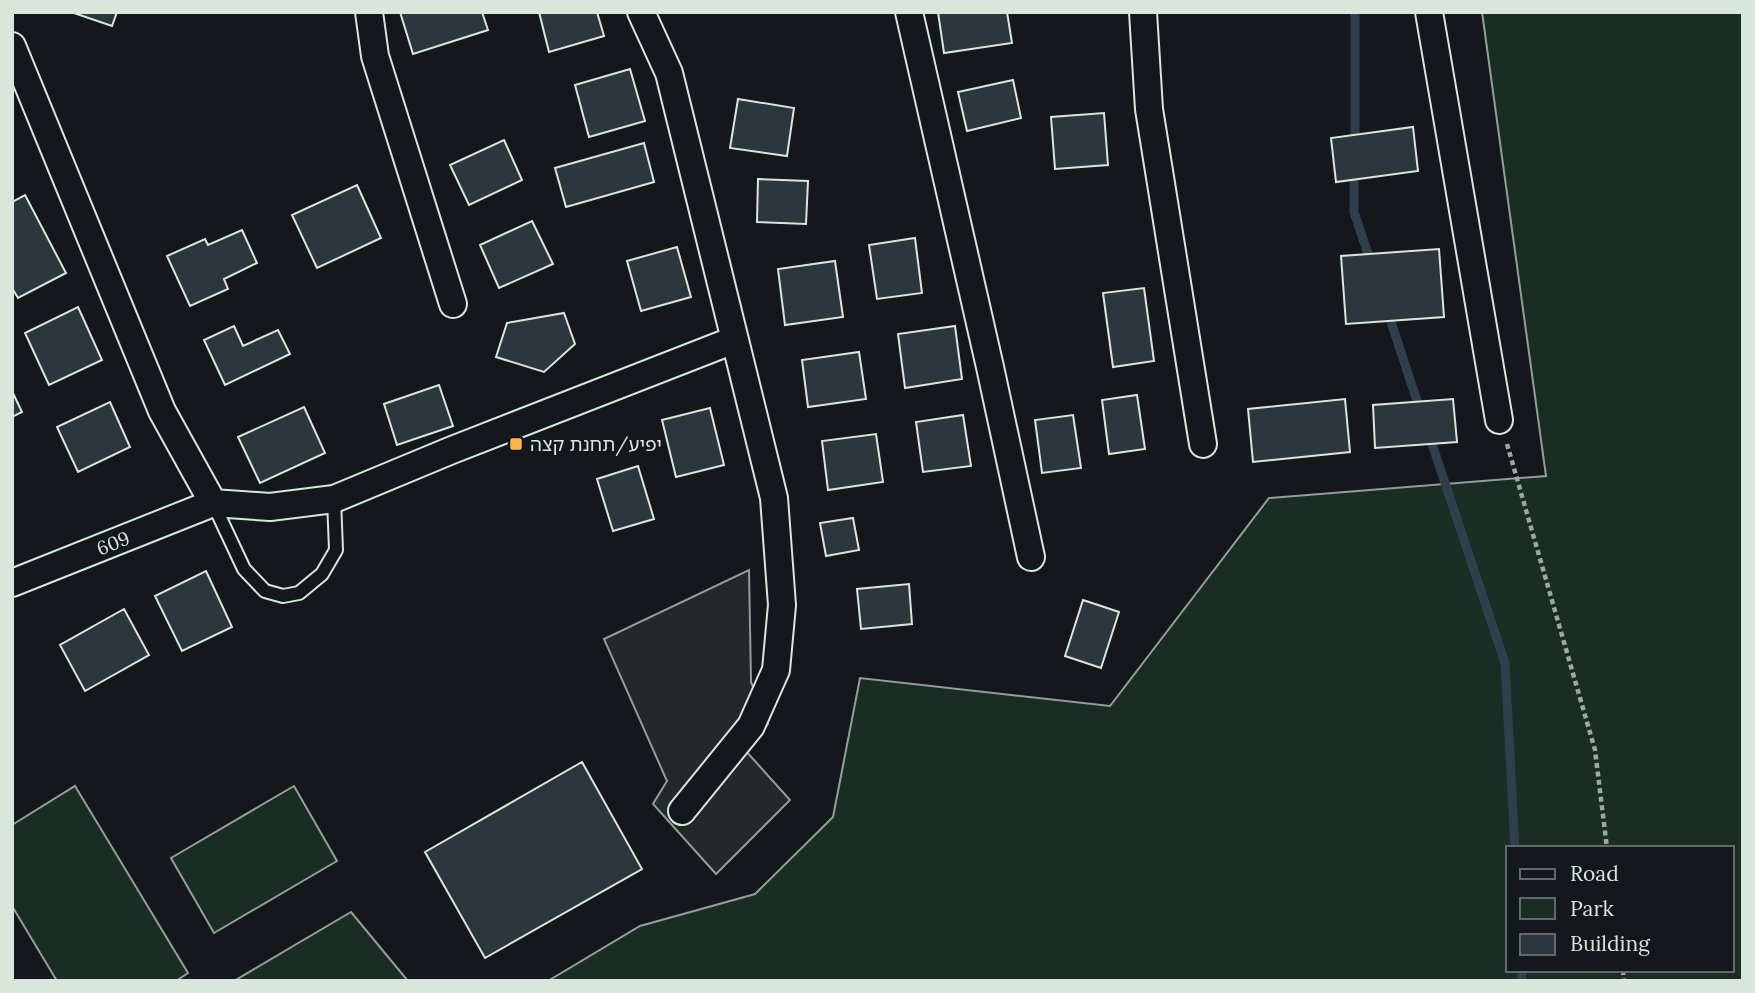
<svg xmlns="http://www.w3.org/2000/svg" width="1755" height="993" viewBox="0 0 1755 993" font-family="Lora,'Noto Sans Hebrew',serif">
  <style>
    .green { fill: #1a2d24; stroke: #939e99; stroke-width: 2; fill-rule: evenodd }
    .parking { fill: #24282b; stroke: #939e99; stroke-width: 2 }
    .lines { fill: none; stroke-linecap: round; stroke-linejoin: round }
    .stream { stroke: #2f3f4d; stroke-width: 9 }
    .building { fill: #2c363c; stroke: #d8e6dc; stroke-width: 2 }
    .service-casing { stroke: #d8e6dc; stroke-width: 16 }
    .minor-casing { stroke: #d8e6dc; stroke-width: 30 }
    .path { stroke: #9da8a2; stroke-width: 4.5; stroke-dasharray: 5 3.5; stroke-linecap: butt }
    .service { stroke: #14181c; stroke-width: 12 }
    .minor { stroke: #14181c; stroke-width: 26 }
    .poi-dot { fill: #ffb74d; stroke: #14181c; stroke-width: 2.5 }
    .labels { text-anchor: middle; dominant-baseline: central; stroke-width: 5; stroke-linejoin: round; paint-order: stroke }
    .poi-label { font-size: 19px; fill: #d8e6dc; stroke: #14181c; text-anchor: start }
    .street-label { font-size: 19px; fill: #d8e6dc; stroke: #14181c }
  </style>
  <rect width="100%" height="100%" fill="#14181c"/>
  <path class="green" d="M1482 12H1743V981H548L640 926 755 894 833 817 860 678 1110 706 1269 498 1546 476ZM1508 848H1732V970H1508Z
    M75 786 188 973 176 981H57L12 906V825Z
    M294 786 337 861 214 933 171 858Z
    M351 912 408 981H234Z"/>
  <path class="parking" d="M749 570 751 682 768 724 745 750 790 800 716 874 653 804 667 781 604 639Z"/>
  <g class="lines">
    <path class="stream" d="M1355 147V12
      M1354 168V212L1371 263
      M1387 310 1421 413
      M1428 432 1505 663 1515 848
      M1522 970V981"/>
  </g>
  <path class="building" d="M71 12H117L112 26Z
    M400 12H482L488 30 413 54Z
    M539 12H597L604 36 549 52Z
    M938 12H1007L1012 43 944 53Z
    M630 69 645 121 589 137 575 85Z
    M1013 80 1021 118 967 131 958 92Z
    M738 99 794 108 787 156 730 148Z
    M1104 113 1108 165 1055 169 1051 117Z
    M1413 127 1418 171 1336 182 1331 138Z
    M504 140 522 180 469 205 450 165Z
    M644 143 654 182 566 207 555 168Z
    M758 179 808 181 806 224 757 222Z
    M357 185 381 238 317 268 292 215Z
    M25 195 66 273 18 298 12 288V202Z
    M532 221 553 264 499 288 480 245Z
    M242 230 257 263 224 279 228 289 190 306 167 256 205 239 208 245Z
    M915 238 922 293 877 299 869 245Z
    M677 247 691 297 641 311 627 261Z
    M1439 249 1444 317 1346 324 1341 256Z
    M835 261 843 317 785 325 778 269Z
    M1144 288 1154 361 1113 367 1103 293Z
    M78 307 102 360 49 385 25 333Z
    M564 313 575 344 544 372 496 357 507 323Z
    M234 326 243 346 278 330 290 354 225 385 204 340Z
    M955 326 962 379 905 388 898 334Z
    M859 352 866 399 808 407 802 360Z
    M439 385 453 426 397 445 384 404Z
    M12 391 22 412 12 417Z
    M1137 395 1145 449 1109 454 1102 400Z
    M1345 399 1350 452 1253 462 1248 409Z
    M1453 399 1457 442 1375 448 1373 405Z
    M110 402 130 447 78 472 57 427Z
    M304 407 325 453 260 483 238 437Z
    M710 408 724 465 676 477 662 420Z
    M963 415 971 466 923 472 916 422Z
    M1073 415 1081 468 1042 473 1035 420Z
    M876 434 883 482 828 490 822 441Z
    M638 466 654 519 613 531 597 479Z
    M853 518 859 550 826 556 820 523Z
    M206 571 232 627 182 651 155 596Z
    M909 584 912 624 861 629 857 589Z
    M1083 600 1119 612 1101 668 1065 656Z
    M124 609 149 655 85 691 60 645Z
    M582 762 642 869 485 958 425 852Z"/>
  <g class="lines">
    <g class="service-casing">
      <path id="service" d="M213 503 244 569 265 591 283 596 299 593 322 574 336 550 334 499"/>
    </g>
    <g class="minor-casing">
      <path id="minor" d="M369 12 375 56 453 304
        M641 12 669 73 774 498 782 605 776 670 751 726 682 811
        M909 12 990 367 1031 557
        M1143 12 1149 109 1203 444
        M1429 12 1499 420
        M12 46 162 411 213 503 270 507 334 499 452 450 734 340
        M12 583 213 503"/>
    </g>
    <path class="path" d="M1507 444 1595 750 1607 848
      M1623 970 1624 981"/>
    <use href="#service" class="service"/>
    <use href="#minor" class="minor"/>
  </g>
  <rect class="poi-dot" x="509" y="437" width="14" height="14" rx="3.5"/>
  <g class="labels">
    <g class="poi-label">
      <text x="530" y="444">יפיע/תחנת קצה</text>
    </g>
    <g class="street-label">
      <text transform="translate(113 543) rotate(-22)">609</text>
    </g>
  </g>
  <rect width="1755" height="993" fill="none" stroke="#d8e6dc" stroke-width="28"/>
  <rect x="1506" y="846" width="228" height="126" fill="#14181c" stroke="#626a69" stroke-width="2"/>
  <rect x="1520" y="869" width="35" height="10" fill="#14181c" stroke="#626a69" stroke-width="2"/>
  <text x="1570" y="881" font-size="21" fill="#d8e6dc">Road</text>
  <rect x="1520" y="898" width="35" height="21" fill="#1a2d24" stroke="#626a69" stroke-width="2"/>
  <text x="1570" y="916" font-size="21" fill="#d8e6dc">Park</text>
  <rect x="1520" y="934" width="35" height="21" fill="#2c363c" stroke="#626a69" stroke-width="2"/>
  <text x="1570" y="951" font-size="21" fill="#d8e6dc">Building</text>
</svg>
